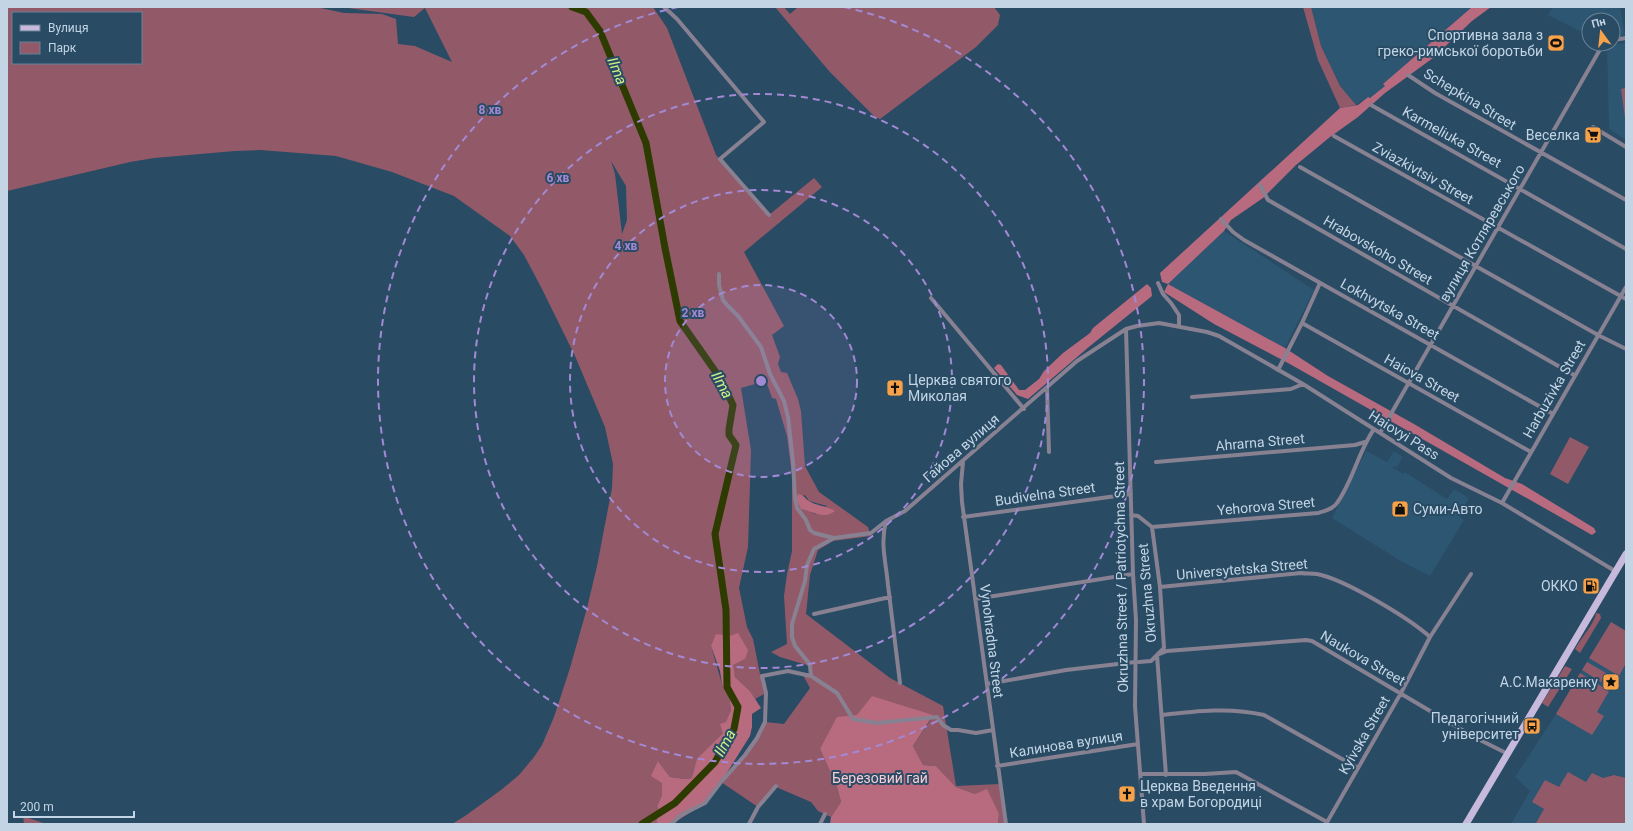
<svg xmlns="http://www.w3.org/2000/svg" width="1633" height="831" viewBox="0 0 1633 831" font-family="Roboto,sans-serif">
  <style>
    .built { fill: #2d5673 }
    .green { fill: #925a68; fill-rule: evenodd }
    .forest { fill: #b86a7f }
    .lines { fill: none; stroke-linecap: round; stroke-linejoin: round }
    .river { stroke: #2d3b00; stroke-width: 7 }
    .street { stroke: #888192; stroke-width: 4 }
    .primary { stroke: #c7b9db; stroke-width: 7 }
    .ring { fill: none; stroke: #a389d4; stroke-width: 2; stroke-dasharray: 7 5 }
    .labels { text-anchor: middle; dominant-baseline: central; stroke-width: 4; stroke-linejoin: round; paint-order: stroke }
    .poi-label { font-size: 14px; fill: #c3d5e5; stroke: #294b64; text-anchor: end }
    .street-label { font-size: 14px; fill: #c3d5e5; stroke: #294b64 }
    .park-label { font-size: 14px; fill: #faccd6; stroke: #294b64 }
    .water-label { font-size: 15px; font-style: italic; fill: #cfee89; stroke: #294b64 }
    .centre { fill: #a389d4; stroke: #294b64; stroke-width: 2 }
    .ring-label { font-size: 12px; text-anchor: middle; font-weight: bold; fill: #a389d4; stroke: #294b64; stroke-width: 4; stroke-linejoin: round; paint-order: stroke }
  </style>
  <rect width="100%" height="100%" fill="#294b64"/>
  <path class="built" d="M1311 7H1472L1402 67 1384 84 1385 86 1370 98 1367 97 1356 105 1340 86 1321 46Z
    M1553 7H1620L1625 35 1613 37V20H1589V36L1548 15Z
    M1626 43V140L1609 129 1607 45Z
    M1224 231 1314 290 1285 348 1168 284Z
    M1366 451 1387 462 1394 451 1403 457 1397 467 1394 466 1393 468 1404 474 1405 472 1447 499 1454 489 1469 498 1459 516 1464 520 1430 576 1399 560 1332 518Z
    M1611 622 1625 630 1626 628V778L1614 775 1586 783 1568 772 1559 788 1532 802 1544 809 1536 824H1511L1530 791 1515 777 1556 714Z"/>
  <path class="green" d="M7 7H316L344 13 382 14 396 19 398 44 415 46 452 62 425 8 414 17 341 7H653L667 28 716 155 769 215 814 178 822 187 744 252 784 326 772 335 780 357 778 364 781 372 787 373 798 399 801 411 805 466 819 492 868 527 871 536 833 541 818 550 810 575 806 614 890 678 943 706 956 786 1000 784 1006 824H998L999 814 975 794 956 787 936 766 923 765 913 746 933 716 857 715 820 749 837 787 841 802 831 817 818 811 811 802 776 787 758 807 721 782 745 755 765 722 784 724 810 688 803 675 811 676 810 666 780 657 771 652 787 644 784 596 787 574 792 551V475L787 436 776 399 772 398 766 381 741 388 751 450 748 547 739 588 747 627 753 639 760 674 762 676 766 693 755 699 750 691 735 677 732 665 745 659 711 646 722 684 729 696 731 710 723 733 698 759 693 778 686 779 670 777 658 761 662 783V795L657 806 659 813 656 822 660 824H452L465 816 501 790 519 775 534 757 542 745 554 717 570 668 587 608 597 566 612 488 613 464 605 427 575 356 542 289 524 255 510 236 454 196 392 172 336 156 261 150 235 151 154 158 130 162 7 191ZM13 13H141V63H13ZM611 161 626 186 627 220 622 234 615 174ZM805 495 809 501 827 506 815 514 809 510 802 509 796 499Z
    M775 7H784L790 14 798 7H994L1000 15 998 25 976 47 880 119 874 116 829 71Z
    M1303 7H1311L1321 46 1340 86 1356 105 1340 108 1318 60Z
    M1626 88V125L1621 89Z
    M1570 437 1589 447 1568 484 1550 474Z
    M1596 613 1600 614 1601 618 1580 653 1575 649C1581 638 1595 623 1596 613Z
    M1611 622 1626 631V663L1619 676 1589 658Z
    M1587 662 1606 673 1601 682 1582 670Z
    M1565 666 1572 669 1548 707 1542 703Z
    M1580 673 1609 691 1597 712 1604 716 1592 735 1556 714Z
    M1568 772 1586 782 1592 773 1603 778 1614 775 1626 778V824L1536 823 1544 809 1532 802 1545 780 1559 787Z
    M23 816 46 824H24Z"/>
  <path class="forest" d="M1472 7H1491L1472 21 1433 58 1385 93 1358 117 1330 137 1296 165 1263 198 1231 220 1224 231 1168 284 1285 348 1328 376 1414 424 1505 478 1522 484 1594 528 1596 532 1592 535 1288 363 1214 324 1164 292 1168 284 1162 282 1160 273 1340 108 1358 105 1368 97 1370 98 1385 86 1383 84Z
    M1147 284 1151 288 1152 296 1090 346 1028 399 1017 395 994 368 998 364 1001 365 1019 390H1025L1039 379 1044 371 1063 353 1090 333 1093 328Z
    M798 494C806 496 804 498 809 501 816 506 825 505 835 511 824 520 813 511 801 509L796 499Z
    M738 633 748 650 745 659 733 665 735 677 750 691 761 708 752 714V727L750 736 721 782 705 803 672 824H660L656 822 659 813 657 806 662 795V783L651 776 658 761 670 777 686 779 692 778 697 759 723 733 720 724 726 722 731 710 729 696 722 684 720 671 711 646 716 634 730 636Z
    M872 696 933 715 913 746 923 765 936 766 956 787 975 794 987 789 999 814 998 824H830L831 817 841 802 837 787 820 749 837 717 857 715Z"/>
  <g class="lines">
    <path class="river" d="M572 7 586 12 600 31 646 143 665 248 680 321 720 378 733 405 729 429V435L736 445 715 534 726 610 727 687 738 707 734 729 715 762 675 803 642 824"/>
    <path class="street" d="M664 7 677 19 764 122 720 159 769 215
      M1613 40 1626 38
      M1408 75 1435 93 1626 200
      M1371 105 1626 249
      M1593 127 1626 147
      M1334 136 1626 299
      M1300 167 1598 335 1626 349
      M1260 185 1268 200 1574 375
      M1221 219 1233 232 1244 240 1553 414
      M719 274V285L723 300 727 305 738 316 761 347 770 374 784 401 788 417 793 462 795 498 797 508 806 520 810 530 814 533 834 538 871 533 886 521 905 511 1077 361 1126 329 1137 326 1159 323 1207 332 1219 336 1303 384 1451 478 1502 503 1615 571
      M1158 283 1163 294 1171 303 1179 315V326
      M931 298 1024 409
      M1302 323 1531 452
      M1126 329 1133 574 1136 620 1135 706 1144 824
      M1278 370 1302 323 1320 283
      M1047 388 1049 452
      M1192 397 1291 389 1303 384
      M1380 433 1602 46 1604 44
      M963 462 961 484 962 502 1006 824
      M1156 462 1355 445 1365 442
      M1502 503 1626 287
      M1131 515 1138 516 1152 527 1318 513C1325 511 1333 509 1337 503 1353 481 1358 452 1374 429
      M963 517 1131 494
      M886 521C880 544 886 562 888 585 892 618 896 651 900 683
      M1152 527 1160 587 1164 648 1157 655 1166 775
      M1160 587 1301 573C1306 574 1312 573 1317 574 1344 579 1409 618 1430 637
      M975 599 1133 574
      M814 614 890 597
      M1139 662 1151 661 1157 655 1167 651 1306 640 1312 641 1474 737 1508 754
      M811 676 837 693 853 719 877 723 937 717 943 725 951 730H958L976 733 993 730
      M987 684 1066 670 1135 662
      M1162 715C1196 711 1231 707 1264 715L1358 768
      M997 766 1138 744
      M1140 774H1205L1236 772 1327 822
      M671 824 681 815 705 803 721 782 745 755 757 738 765 722 766 693 762 676 788 671 811 676 810 666 808 662 795 646 792 637V624L805 581 807 565 814 549 834 538
      M749 824 758 807 776 786
      M820 824 825 814
      M1326 824 1401 693 1430 637 1471 574"/>
    <path class="primary" d="M1466 824 1626 554"/>
  </g>
  <circle cx="761" cy="381" r="96" fill="#a389d4" fill-opacity=".12"/>
  <g class="ring">
    <circle cx="761" cy="381" r="96"/>
    <circle cx="761" cy="381" r="191"/>
    <circle cx="761" cy="381" r="287"/>
    <path d="M844 7A383 383 0 1 1 678 7"/>
  </g>
  <defs>
    <g id="stadium-square" transform="scale(0.9)"><rect x="-9" y="-9" width="18" height="18" rx="4" fill="#f7a149" stroke="#294b64"/><path d="M0-5a6.5 5 0 1 0 0 10a6.5 5 0 1 0 0-10ZM-3.5-1.8h7v3.6h-7Z" fill="#111"/></g>
    <g id="supermarket-square" transform="scale(0.9)"><rect x="-9" y="-9" width="18" height="18" rx="4" fill="#f7a149" stroke="#294b64"/><path d="M-6-5.5h2.5l.6 2H6L4.5 2H-2.5L-4.4-4H-6ZM-1.5 3.2a1.3 1.3 0 1 0 .1 0ZM3 3.2a1.3 1.3 0 1 0 .1 0Z" fill="#111"/></g>
    <g id="church-square" transform="scale(0.9)"><rect x="-9" y="-9" width="18" height="18" rx="4" fill="#f7a149" stroke="#294b64"/><path d="M-1.2-6h2.4v3.5h3.3v2.4h-3.3V6h-2.4V-.1h-3.3v-2.4h3.3Z" fill="#111"/></g>
    <g id="shop-square" transform="scale(0.9)"><rect x="-9" y="-9" width="18" height="18" rx="4" fill="#f7a149" stroke="#294b64"/><path d="M-5-2.5h2.3a2.7 3.5 0 0 1 5.4 0H5L5.5 6h-11ZM-1.5-2.5h3a1.5 2.3 0 0 0-3 0Z" fill="#111"/></g>
    <g id="fuel-square" transform="scale(0.9)"><rect x="-9" y="-9" width="18" height="18" rx="4" fill="#f7a149" stroke="#294b64"/><path d="M-5.5-6h7V0h2V4h1.3V-2.5L3-4.5l.8-.8L6-3V5H2.5V1h-1V6h-7ZM-4.2-4.7v3.2H.2V-4.7Z" fill="#111"/></g>
    <g id="sight-square" transform="scale(0.9)"><rect x="-9" y="-9" width="18" height="18" rx="4" fill="#f7a149" stroke="#294b64"/><path d="M0-6L1.8-2.2L6-1.7L2.9 1.2L3.7 5.4L0 3.3L-3.7 5.4L-2.9 1.2L-6-1.7L-1.8-2.2Z" fill="#111"/></g>
    <g id="bus-square" transform="scale(0.9)"><rect x="-9" y="-9" width="18" height="18" rx="4" fill="#f7a149" stroke="#294b64"/><path d="M-5-6H5V4H4V6H2V4H-2V6H-4V4H-5ZM-3.5-4V0h7V-4ZM-3.5 1.2v1.5H-2V1.2ZM2 1.2v1.5H3.5V1.2Z" fill="#111"/></g>
  </defs>
  <g fill-rule="evenodd">
    <use href="#stadium-square" x="1556" y="43"/>
    <use href="#supermarket-square" x="1593" y="135"/>
    <use href="#church-square" x="895" y="388"/>
    <use href="#shop-square" x="1400" y="509"/>
    <use href="#fuel-square" x="1591" y="586"/>
    <use href="#sight-square" x="1611" y="682"/>
    <use href="#bus-square" x="1532" y="726"/>
    <use href="#church-square" x="1127" y="794"/>
  </g>
  <g class="labels">
    <g class="poi-label">
      <text x="1543" y="35">Спортивна зала з<tspan x="1543" dy="16">греко-римської боротьби</tspan></text>
      <text x="1580" y="135">Веселка</text>
      <text x="908" y="380" text-anchor="start">Церква святого<tspan x="908" dy="16">Миколая</tspan></text>
      <text x="1413" y="509" text-anchor="start">Суми-Авто</text>
      <text x="1578" y="586">ОККО</text>
      <text x="1598" y="682">А.С.Макаренку</text>
      <text x="1519" y="718">Педагогічний<tspan x="1519" dy="16">університет</tspan></text>
      <text x="1140" y="786" text-anchor="start">Церква Введення<tspan x="1140" dy="16">в храм Богородиці</tspan></text>
    </g>
    <g class="street-label">
      <text transform="translate(1470 99) rotate(31)">Schepkina Street</text>
      <text transform="translate(1452 137) rotate(29)">Karmeliuka Street</text>
      <text transform="translate(1423 173) rotate(29)">Zviazkivtsiv Street</text>
      <text transform="translate(1482 233) rotate(-60)">вулиця Котляревського</text>
      <text transform="translate(1378 250) rotate(30)">Hrabovskoho Street</text>
      <text transform="translate(1390 309) rotate(29)">Lokhvytska Street</text>
      <text transform="translate(1422 378) rotate(29)">Haiova Street</text>
      <text transform="translate(1554 389) rotate(-60)">Harbuzivka Street</text>
      <text transform="translate(1404 435) rotate(32)">Haiovyi Pass</text>
      <text transform="translate(1260 442) rotate(-5)">Ahrarna Street</text>
      <text transform="translate(961 448) rotate(-41)">Гайова вулиця</text>
      <text transform="translate(1045 494) rotate(-8)">Budivelna Street</text>
      <text transform="translate(1266 506) rotate(-5)">Yehorova Street</text>
      <text transform="translate(1242 569) rotate(-5)">Universytetska Street</text>
      <text transform="translate(1121 577) rotate(-91)">Okruzhna Street / Patriotychna Street</text>
      <text transform="translate(1147 593) rotate(-95)">Okruzhna Street</text>
      <text transform="translate(992 641) rotate(83)">Vynohradna Street</text>
      <text transform="translate(1363 658) rotate(30)">Naukova Street</text>
      <text transform="translate(1364 735) rotate(-60)">Kyivska Street</text>
      <text transform="translate(1066 744) rotate(-9)">Калинова вулиця</text>
    </g>
    <g class="park-label">
      <text x="880" y="778">Березовий гай</text>
    </g>
    <g class="water-label">
      <text transform="translate(617 71) rotate(68)">Ilma</text>
      <text transform="translate(722 385) rotate(61)">Ilma</text>
      <text transform="translate(725 743) rotate(-61)">Ilma</text>
    </g>
  </g>
  <circle cx="761" cy="381" r="6" class="centre"/>
  <g class="ring-label">
    <text x="490" y="114">8 хв</text>
    <text x="558" y="182">6 хв</text>
    <text x="626" y="250">4 хв</text>
    <text x="693" y="317">2 хв</text>
  </g>
  <rect width="1633" height="831" fill="none" stroke="#c3d5e5" stroke-width="16"/>
  <rect x="12" y="12" width="130" height="52" fill="#294b64" stroke="#678298"/>
  <rect x="20" y="25" width="20" height="6" fill="#c7b9db" stroke="#678298"/>
  <text x="48" y="32" font-size="12" fill="#c3d5e5">Вулиця</text>
  <rect x="20" y="42" width="20" height="12" fill="#925a68" stroke="#678298"/>
  <text x="48" y="52" font-size="12" fill="#c3d5e5">Парк</text>
  <g transform="translate(1601 32) rotate(345)"><circle r="19" fill="#294b64" stroke="#678298"/>
  <path d="M0-3L7 15L0 10L-7 15Z" fill="#f7a149"/>
  <text y="-6" font-size="11" font-weight="bold" text-anchor="middle" fill="#c3d5e5">Пн</text>
  </g>
  <path d="M14 811v6h120v-6" fill="none" stroke="#c3d5e5" stroke-width="2"/>
  <text x="20" y="811" font-size="12" fill="#c3d5e5" stroke="#294b64" stroke-width="3" paint-order="stroke">200 m</text>
</svg>
